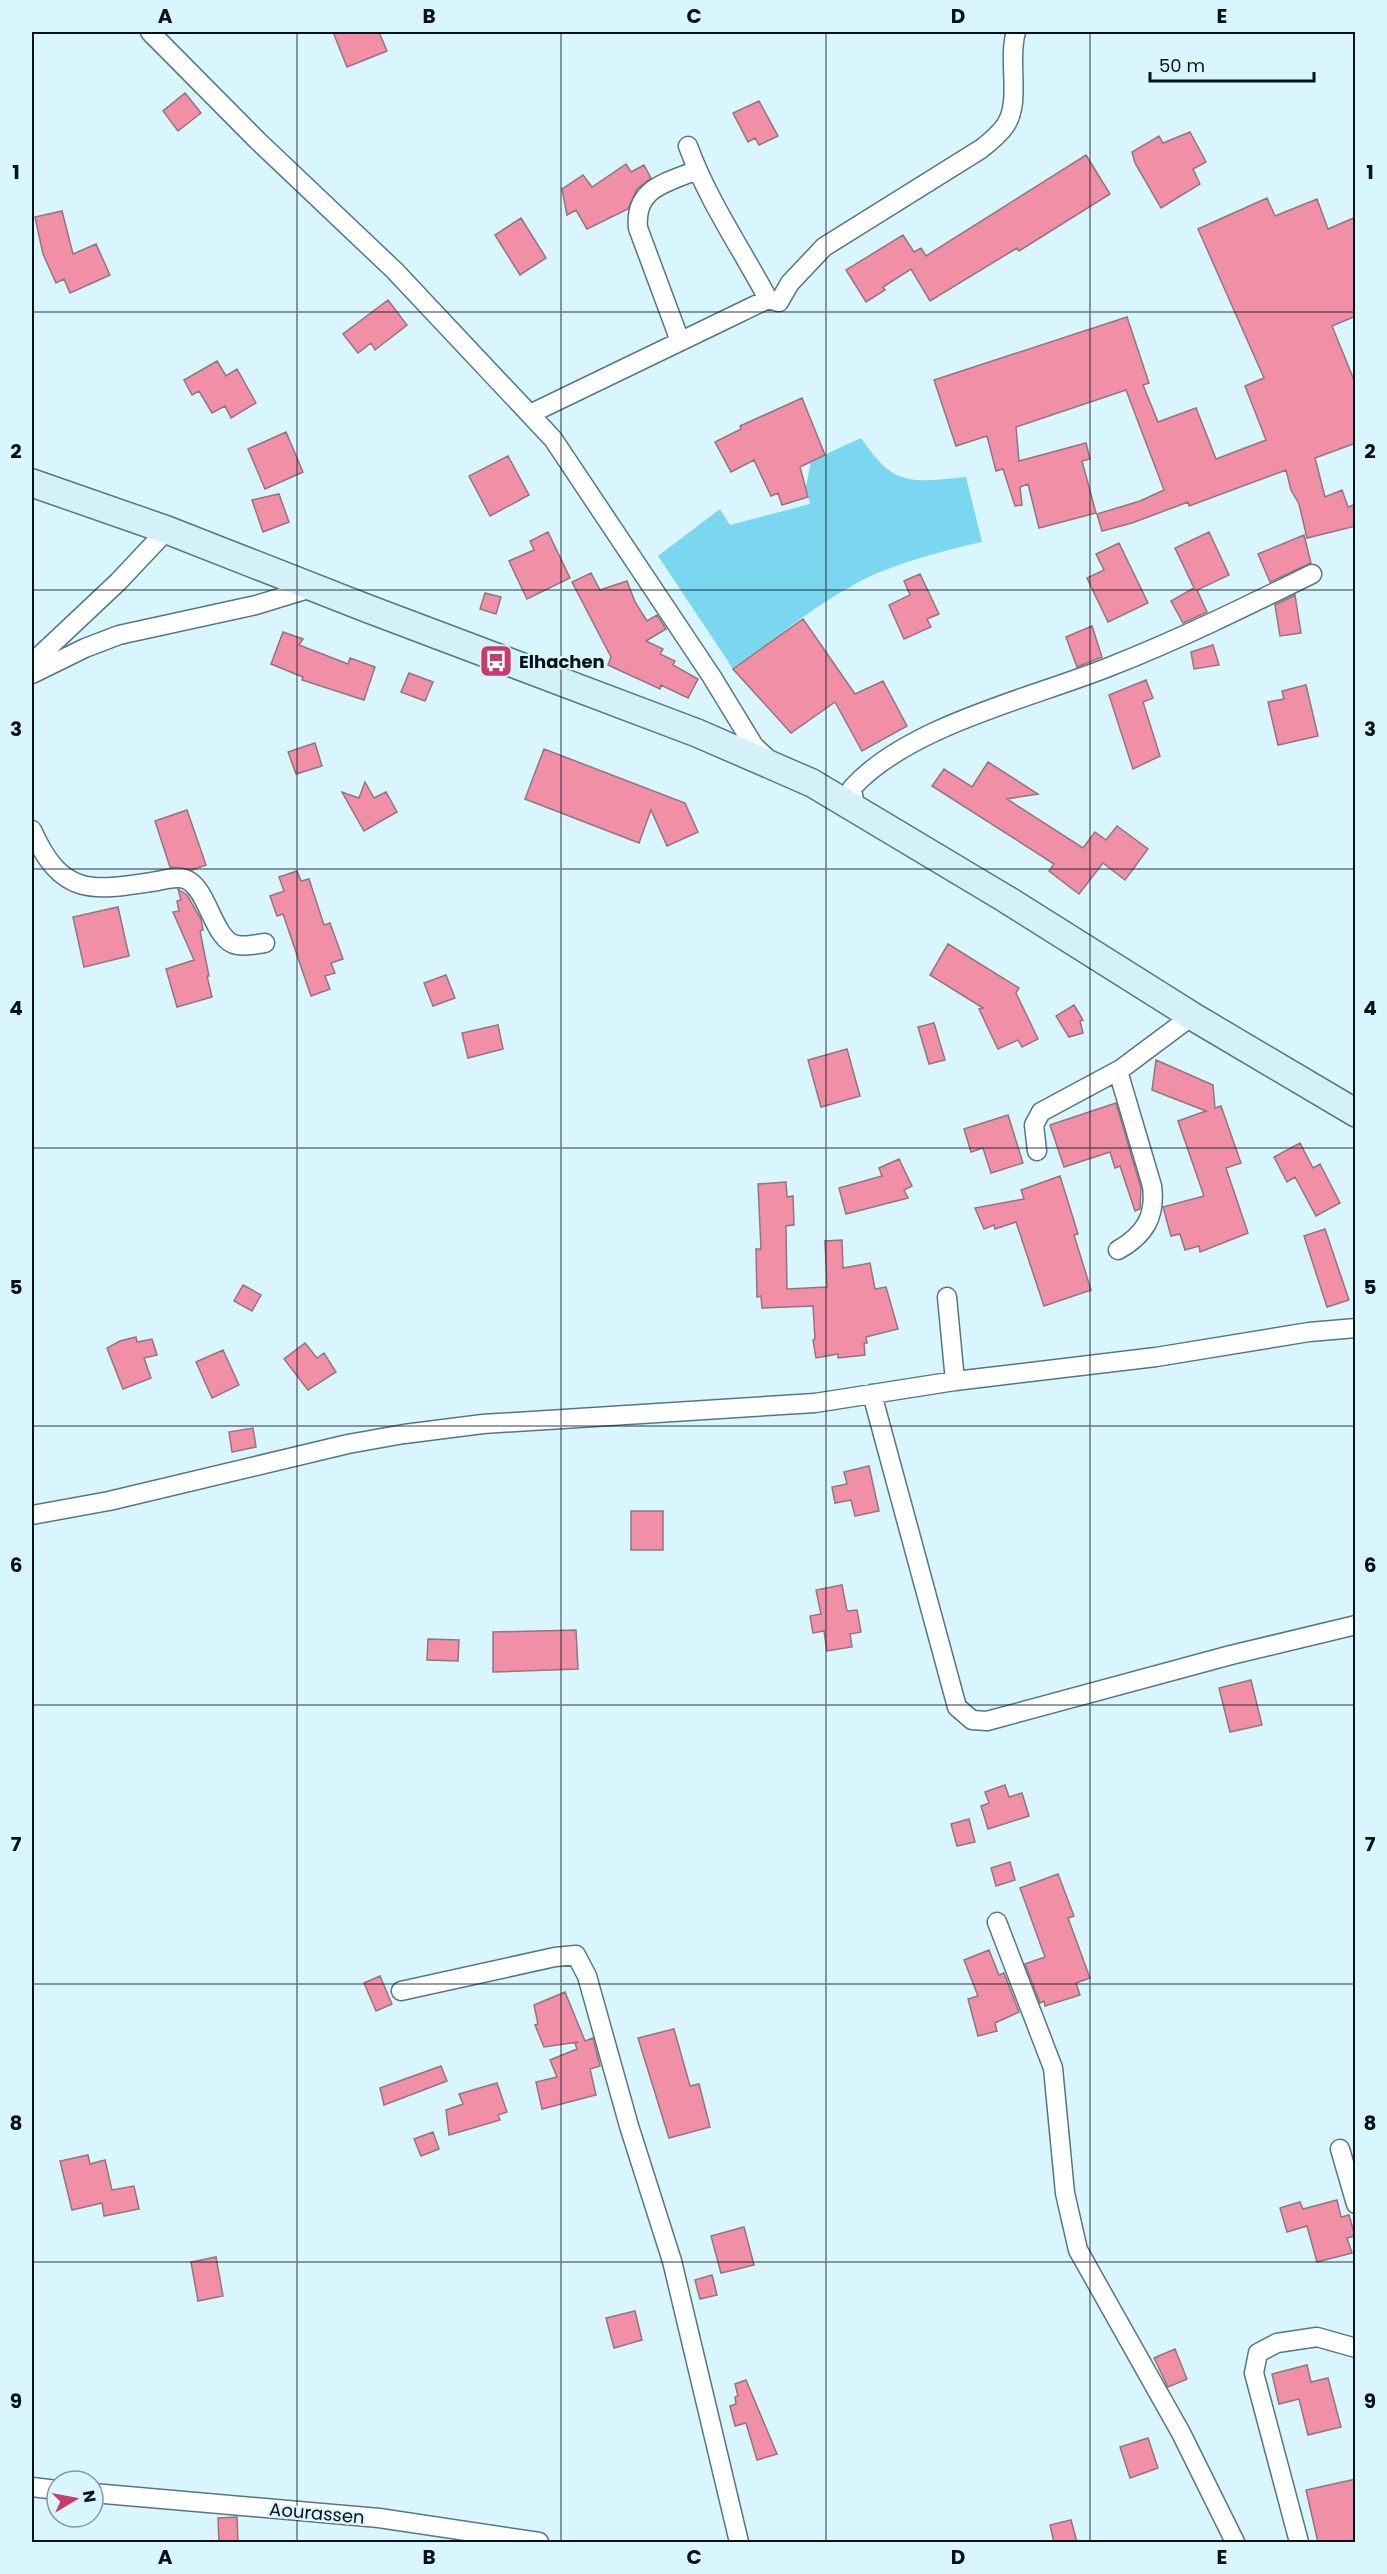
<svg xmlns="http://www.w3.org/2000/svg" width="1387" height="2574" viewBox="0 0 1387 2574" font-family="Poppins,sans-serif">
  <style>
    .green { fill: #7bd7f0 }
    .building { fill: #f08fa6; stroke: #94757b; stroke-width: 1.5 }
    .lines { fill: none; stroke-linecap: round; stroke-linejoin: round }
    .minor-casing { stroke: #567780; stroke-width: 21 }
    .secondary-casing { stroke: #567780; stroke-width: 30 }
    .minor { stroke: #fff; stroke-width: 18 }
    .secondary { stroke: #d4f0f8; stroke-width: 27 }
    .grid { fill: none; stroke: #061316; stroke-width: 1.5; stroke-opacity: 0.55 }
    .labels { text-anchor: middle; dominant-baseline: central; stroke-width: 4.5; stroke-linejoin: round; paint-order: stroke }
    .poi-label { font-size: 18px; font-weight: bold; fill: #061316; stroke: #d9f5fd; text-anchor: start }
    .street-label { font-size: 18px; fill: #061316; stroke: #d9f5fd }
    .neatline { fill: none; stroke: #061316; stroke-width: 2 }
    .grid-label { font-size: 20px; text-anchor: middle; font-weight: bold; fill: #061316 }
  </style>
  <rect width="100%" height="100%" fill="#d9f5fd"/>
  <path class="green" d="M861 438C895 488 910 482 966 477L982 542C946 550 909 560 875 574 826 596 777 637 733 669L658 556 720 509 730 525 810 504 806 487 811 461Z"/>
  <path class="building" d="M333 32H379L387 51 347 67Z
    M185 93 201 113 178 131 163 111Z
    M759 101 778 136 759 145 755 138 748 142 733 113Z
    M1190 132 1206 162 1193 169 1200 184 1161 208 1135 163 1132 152 1159 136 1163 143Z
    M1086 155 1110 194 1019 251 1017 248 930 301 911 269 883 287 885 290 866 302 846 270 903 235 914 252 921 248 926 256Z
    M626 164 631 172 644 165 651 178 637 189 628 209 587 229 576 210 567 215 562 189 583 175 592 187Z
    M1267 198 1275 216 1317 199 1328 229 1356 217V316L1332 326 1356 385V443L1315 458 1325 497 1342 490 1348 507 1356 504V526L1307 538 1299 504 1291 490 1286 470 1189 506 1188 502 1132 523 1102 531 1097 514 1140 501 1164 490 1126 390 1016 427 1019 461 1086 443 1090 459 1082 461 1096 513 1039 528 1028 484 1020 487 1022 505 1015 506 1003 469 996 471 987 436 956 446 934 380 1127 317 1149 383 1143 385 1158 422 1196 408 1216 459 1266 440 1245 386 1264 378 1198 229Z
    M62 211 73 254 96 244 110 275 70 293 64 279 56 283 43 254 35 217Z
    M521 218 546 258 520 275 495 235Z
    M388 300 407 325 375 350 371 343 358 353 343 334Z
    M217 361 226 376 237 369 256 403 231 418 225 406 212 413 199 391 192 395 184 380Z
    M802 398 825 455 800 467 808 497 782 505 778 493 771 496 754 460 731 472 715 442 741 429 740 426Z
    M286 432 303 472 265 489 248 449Z
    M508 456 529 495 490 516 469 476Z
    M279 494 289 522 263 532 252 500Z
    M548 532 570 578 527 599 509 561 534 550 530 541Z
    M1209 532 1229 575 1197 590 1207 612 1183 623 1171 601 1194 588 1175 548Z
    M1304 535 1311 563 1270 582 1258 554Z
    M1119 543 1148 603 1108 622 1087 578 1104 570 1096 554Z
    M591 573 600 590 627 581 635 602 647 621 657 615 666 629 646 641 663 649 660 654 675 661 673 665 698 679 688 698 661 685 660 689 608 665 611 657 572 582Z
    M920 574 939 614 927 619 931 627 904 639 889 605 910 595 904 581Z
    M485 593 501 597 496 614 480 609Z
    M1295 595 1301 633 1280 636 1275 605Z
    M803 619 855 694 883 681 907 726 862 751 835 702 791 733 733 669Z
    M1092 626 1102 657 1077 667 1066 637Z
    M283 632 303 639 299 645 348 664 350 658 375 667 364 700 302 680 303 677 271 664Z
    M1213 645 1219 665 1194 669 1191 652Z
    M409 673 433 682 425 701 401 692Z
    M1146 680 1153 698 1143 702 1160 756 1133 769 1109 695Z
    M1306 685 1318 736 1278 745 1268 702 1284 699 1282 691Z
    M315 743 322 766 296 774 288 752Z
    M544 749 685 803 698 832 667 846 651 810 639 843 525 799Z
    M988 762 1038 794 1007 799 1083 848 1095 832 1106 840 1117 826 1148 849 1125 880 1103 863 1079 894 1049 871 1054 864 932 786 944 769 972 787Z
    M365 782 374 798 386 792 397 812 364 831 342 792 359 798Z
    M187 810 206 865 192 870 170 867 155 821Z
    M297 871 301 881 309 879 324 925 330 923 343 959 331 963 335 973 325 976 330 989 311 996 283 914 277 916 270 896 284 891 279 877Z
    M178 889 187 895 201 919 203 930 200 931 209 976H207L212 997 177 1007 166 969 194 960 173 912 179 911 177 901 181 900Z
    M118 907 129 956 84 967 73 917Z
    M948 944 1019 988 1016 993 1038 1039 1022 1047 1018 1040 998 1049 979 1009 983 1008 930 975Z
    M446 975 455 998 433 1006 424 983Z
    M1074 1005 1083 1020 1080 1021 1083 1033 1069 1037 1056 1016Z
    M934 1023 945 1060 929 1064 918 1027Z
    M498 1025 503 1049 468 1058 462 1033Z
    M847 1049 860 1096 821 1107 808 1060Z
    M1156 1060 1213 1085 1215 1108 1221 1106 1241 1163 1226 1168 1248 1233 1200 1252 1199 1246 1185 1250 1180 1234 1171 1236 1163 1207 1204 1196 1178 1121 1206 1111 1152 1090Z
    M1116 1103 1141 1188 1140 1209 1135 1211 1120 1166 1115 1168 1110 1152 1064 1167 1050 1125Z
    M1008 1115 1023 1163 991 1173 983 1148 971 1152 964 1129Z
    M1300 1143 1313 1168 1320 1164 1340 1203 1316 1216 1295 1177 1287 1182 1274 1157Z
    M899 1159 912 1186 904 1190 908 1198 846 1214 839 1188 882 1176 879 1168Z
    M1060 1176 1078 1234 1074 1235 1091 1290 1044 1306 1016 1222 995 1229 994 1225 984 1229 975 1208 1024 1199 1021 1190Z
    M786 1182 787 1197 793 1196 794 1225 786 1226 787 1289 827 1287 825 1241 842 1240 843 1268 870 1263 875 1289 886 1287 898 1329 866 1337 867 1343H864L865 1355 838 1358V1354L816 1358 813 1340 815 1339 813 1306 762 1308 761 1296 757 1297 756 1249H761L758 1184Z
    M1325 1229 1349 1300 1327 1307 1304 1236Z
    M243 1285 261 1295 252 1311 234 1301Z
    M136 1337 137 1342 152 1339 157 1355 144 1358 151 1378 123 1389 107 1348 120 1341Z
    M305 1343 317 1358 324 1353 336 1372 308 1390 284 1359Z
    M223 1350 239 1385 212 1398 196 1362Z
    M253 1428 256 1447 232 1452 229 1432Z
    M869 1466 879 1511 855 1516 851 1500 835 1503 832 1487 847 1484 844 1472Z
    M631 1511H663V1550H631Z
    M842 1585 847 1611 857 1610 861 1632 850 1634 852 1647 827 1651 824 1631 813 1633 810 1616 821 1614 816 1590Z
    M576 1630 578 1669 493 1672V1632Z
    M428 1639 459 1640 458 1661 427 1660Z
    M1251 1680 1262 1725 1230 1732 1219 1688Z
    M1005 1785 1009 1797 1022 1793 1029 1816 988 1829 981 1806 989 1803 985 1792Z
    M969 1819 975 1842 957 1846 951 1824Z
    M1010 1862 1015 1880 996 1886 991 1868Z
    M1058 1874 1074 1916 1068 1918 1090 1978 1076 1983 1080 1995 1045 2006 1044 2001 1040 2003 1025 1964 1045 1957 1020 1888Z
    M989 1950 999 1975 1004 1973 1019 2012 995 2023 997 2031 978 2036 968 1999 978 1996 964 1960Z
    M380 1976 392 2004 376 2011 364 1983Z
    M565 1992 585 2041 593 2038 600 2066 590 2069 596 2095 542 2109 536 2082 557 2077 550 2060 577 2049 575 2043 578 2042 544 2047 535 2025 538 2024 534 2005Z
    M674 2029 690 2086 699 2084 710 2127 669 2138 638 2038Z
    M441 2066 447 2081 384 2105 380 2088Z
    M497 2083 507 2112 498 2115 500 2120 449 2135 446 2110 463 2104 459 2094Z
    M433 2132 439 2149 421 2156 414 2139Z
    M88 2155 90 2164 105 2160 112 2190 134 2186 139 2209 104 2216 102 2203 72 2210 60 2161Z
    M1337 2200 1341 2217 1349 2215 1355 2236 1347 2238 1352 2253 1317 2262 1307 2226 1287 2232 1280 2208 1300 2202 1303 2209Z
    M744 2227 754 2265 721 2273 711 2236Z
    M216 2257 223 2296 198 2301 191 2262Z
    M712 2275 717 2295 700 2299 695 2280Z
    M635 2311 642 2340 614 2348 606 2318Z
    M1175 2349 1187 2379 1168 2387 1154 2358Z
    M1307 2365 1311 2382 1328 2378 1341 2427 1308 2435 1299 2399 1279 2404 1272 2374Z
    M746 2380 777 2454 757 2460 746 2423 735 2426 730 2406 736 2404 735 2397 738 2396 735 2384Z
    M1148 2438 1158 2468 1130 2478 1120 2447Z
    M1356 2479V2542H1318L1306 2490Z
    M237 2517 238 2542H219L218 2518Z
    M1071 2520 1077 2542H1054L1050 2525Z"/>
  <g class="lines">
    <g class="minor-casing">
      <path id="minor" d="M150 32 257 140 395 271 553 439 712 677 754 746 767 758
        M688 146C708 201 741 248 768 299
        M680 341 638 228C634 188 666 183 697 170
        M530 414 735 315 768 299 779 302 790 283 824 247 981 149C990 142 999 135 1005 126 1022 102 1007 60 1016 32
        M32 663 118 582 167 530
        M32 674 85 648 119 635 256 605 315 587
        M855 808 852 788C908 726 1031 698 1109 667 1178 640 1245 607 1312 574
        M32 830C62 898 93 891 158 881 168 879 180 875 189 881 209 893 214 941 237 945 246 947 256 944 265 943
        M1118 1071 1152 1186C1156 1216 1145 1235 1118 1250
        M1037 1151 1034 1125 1041 1112 1121 1069 1192 1016
        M947 1297 955 1381
        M872 1394 957 1707 972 1720 987 1721 1231 1655 1356 1625
        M32 1515 109 1501 348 1444 404 1434 483 1424 815 1403 955 1381 1156 1357 1309 1332 1356 1328
        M997 1922 1053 2068 1065 2193 1078 2250 1181 2433 1235 2542
        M401 1991 555 1957 576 1955 587 1976 629 2126 672 2261 739 2542
        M1340 2149 1356 2204
        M32 2487 57 2490
        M93 2493 379 2518 539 2542
        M1299 2542 1254 2373 1258 2353 1277 2343 1317 2337 1356 2348"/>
    </g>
    <g class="secondary-casing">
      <path id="secondary" d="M32 483 167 530 366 608 697 733 812 783 1006 899 1192 1016 1356 1113"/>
    </g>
    <use href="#minor" class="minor"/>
    <use href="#secondary" class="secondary"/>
  </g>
  <path class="grid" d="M297 32V2542M561 32V2542M826 32V2542M1090 32V2542M32 312H1356M32 590H1356M32 869H1356M32 1148H1356M32 1426H1356M32 1705H1356M32 1984H1356M32 2262H1356"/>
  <defs>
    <g id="bus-square" transform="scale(1.725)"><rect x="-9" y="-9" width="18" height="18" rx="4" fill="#c83b6a" stroke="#d9f5fd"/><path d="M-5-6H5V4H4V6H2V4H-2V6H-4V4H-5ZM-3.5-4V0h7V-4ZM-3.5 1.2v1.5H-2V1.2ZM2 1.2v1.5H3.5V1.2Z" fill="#fff"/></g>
  </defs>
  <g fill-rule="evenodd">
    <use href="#bus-square" x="496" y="661"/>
  </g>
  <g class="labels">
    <g class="poi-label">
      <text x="519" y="661">Elhachen</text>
    </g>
    <g class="street-label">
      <text transform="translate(317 2513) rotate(5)">Aourassen</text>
    </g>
  </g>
  <rect width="1387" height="2574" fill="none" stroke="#d9f5fd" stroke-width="66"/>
  <g transform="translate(75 2499) rotate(80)"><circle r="28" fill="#d9f5fd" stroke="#859ba1" stroke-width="1.5"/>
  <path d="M0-4.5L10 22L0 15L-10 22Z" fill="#c83b6a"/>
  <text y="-9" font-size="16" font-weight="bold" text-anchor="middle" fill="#061316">N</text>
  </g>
  <path d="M1150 72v9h164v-9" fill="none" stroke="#061316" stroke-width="3"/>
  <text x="1159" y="72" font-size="18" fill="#061316" stroke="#d9f5fd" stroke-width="4.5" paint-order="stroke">50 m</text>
  <rect x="33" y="33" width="1321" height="2508" class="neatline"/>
  <g class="grid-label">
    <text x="165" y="23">A</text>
    <text x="429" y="23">B</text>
    <text x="694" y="23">C</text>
    <text x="958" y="23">D</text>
    <text x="1222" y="23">E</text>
    <text x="16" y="179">1</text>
    <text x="1370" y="179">1</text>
    <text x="16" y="458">2</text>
    <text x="1370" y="458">2</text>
    <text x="16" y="736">3</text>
    <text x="1370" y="736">3</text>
    <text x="16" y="1015">4</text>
    <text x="1370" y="1015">4</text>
    <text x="16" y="1294">5</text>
    <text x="1370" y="1294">5</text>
    <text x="16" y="1572">6</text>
    <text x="1370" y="1572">6</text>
    <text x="16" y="1851">7</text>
    <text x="1370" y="1851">7</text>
    <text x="16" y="2130">8</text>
    <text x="1370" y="2130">8</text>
    <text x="16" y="2408">9</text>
    <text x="1370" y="2408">9</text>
    <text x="165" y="2564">A</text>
    <text x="429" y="2564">B</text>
    <text x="694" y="2564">C</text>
    <text x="958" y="2564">D</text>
    <text x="1222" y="2564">E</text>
  </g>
</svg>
